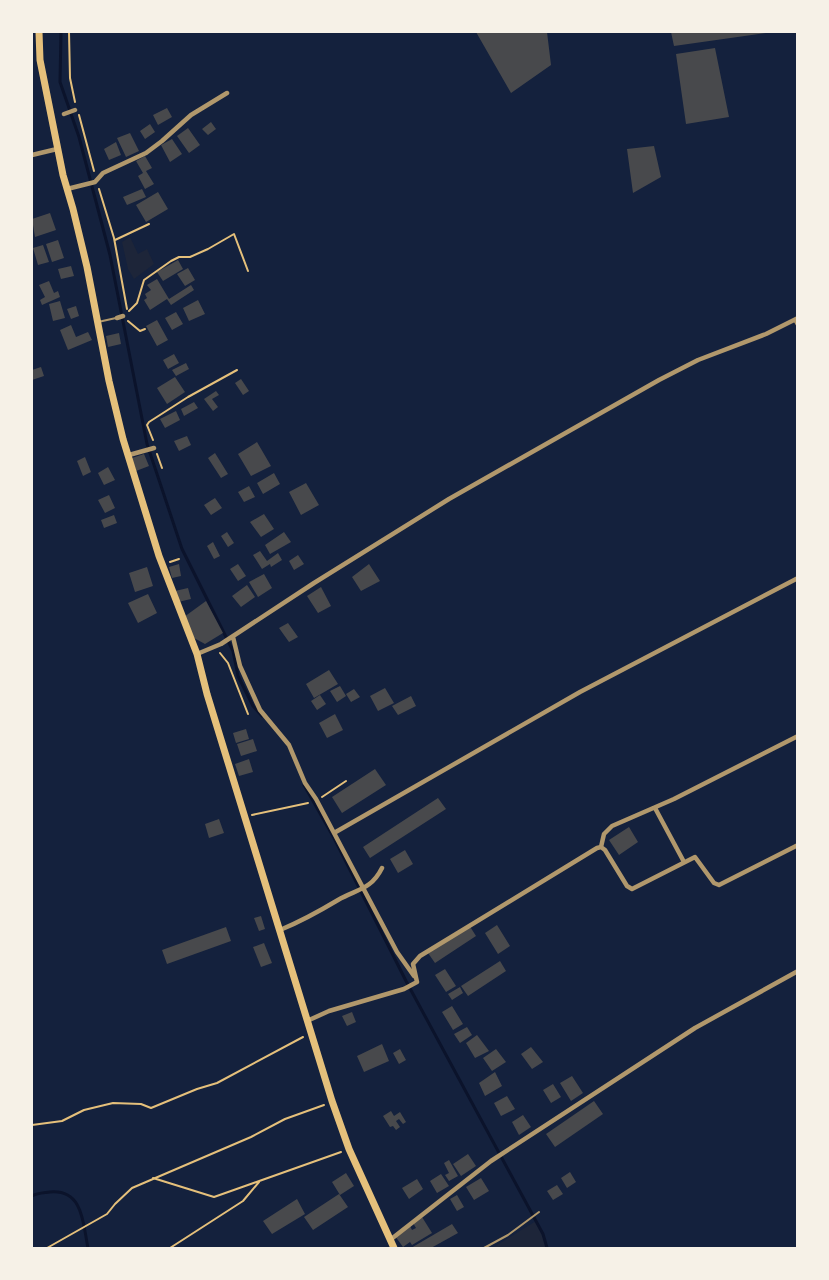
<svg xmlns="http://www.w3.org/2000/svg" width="829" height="1280" viewBox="0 0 829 1280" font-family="'Open Sans',sans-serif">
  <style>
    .green { fill: #1d2539 }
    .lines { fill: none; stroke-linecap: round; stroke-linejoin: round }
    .stream { stroke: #0b132b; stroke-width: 3 }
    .building { fill: #48494c }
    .path { stroke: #e5c07b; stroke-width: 2 }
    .service { stroke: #b1986c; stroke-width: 2 }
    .minor { stroke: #b1986c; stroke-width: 4.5 }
    .secondary { stroke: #e5c07b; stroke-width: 7 }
  </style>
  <rect width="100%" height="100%" fill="#14213d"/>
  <path class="green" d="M130 237 138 254 147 249 154 264 134 279 128 269 122 242Z
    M536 1221 547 1248H492L494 1247Z"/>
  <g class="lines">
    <path class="stream" d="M61 32 60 82 79 137 110 255 147 444 182 549 233 651 238 676 253 706 262 716
      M304 785 334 838 406 981 543 1234 547 1248
      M32 1196C37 1193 43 1193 50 1192 84 1189 83 1225 88 1248"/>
  </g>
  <path class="building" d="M476 32H547L551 65 511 93Z
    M671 32H766V33L674 46Z
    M715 48 729 117 686 124 676 54Z
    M167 108 172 117 158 125 153 115Z
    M211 122 216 129 208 135 202 129Z
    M150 124 155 132 145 139 140 131Z
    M188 128 200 145 189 153 177 136Z
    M130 133 139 151 126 157 117 138Z
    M172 139 182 154 170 162 161 145Z
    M116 142 121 155 109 160 104 149Z
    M654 146 661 177 633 193 627 149Z
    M145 156 152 168 146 171 154 184 145 189 138 176 143 173 136 161Z
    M142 189 146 197 127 205 123 197Z
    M158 192 168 209 146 222 136 205Z
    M50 213 56 230 35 237 32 219Z
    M58 240 64 258 52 262 46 244Z
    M43 245 49 262 38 265 33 248Z
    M178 260 183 269 163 281 157 272Z
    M71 266 74 276 61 279 58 269Z
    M188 268 195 280 185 286 177 274Z
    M157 279 169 299 191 285 194 290 171 305 167 299 150 310 144 300 147 298 145 294 151 290 147 285Z
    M49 281 54 293 58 291 60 297 42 305 40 300 45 297 39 285Z
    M198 300 205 314 189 321 183 308Z
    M60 301 65 318 53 321 49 304Z
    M76 306 79 316 71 319 67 309Z
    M176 312 183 324 172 330 165 318Z
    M157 320 168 340 157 346 146 326Z
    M71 325 76 337 88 332 92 340 68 350 60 330Z
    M119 333 121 344 108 347 106 336Z
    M174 354 179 363 168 369 163 360Z
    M186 363 189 369 176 376 172 370Z
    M41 367 44 376 32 380V370Z
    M175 377 185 392 167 404 157 388Z
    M241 379 249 391 243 395 235 383Z
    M216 391 219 395 212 399 218 407 213 411 204 399Z
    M194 402 198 408 184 416 181 409Z
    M176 411 180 420 165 428 160 419Z
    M187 436 191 445 179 451 174 441Z
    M257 442 271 466 251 476 238 454Z
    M215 453 228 474 221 478 208 458Z
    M144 454 149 466 136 471 132 458Z
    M85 457 91 472 83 476 77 461Z
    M108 467 115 480 104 485 98 473Z
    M274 473 280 484 263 494 257 483Z
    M306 483 319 505 301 515 289 492Z
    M249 486 255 497 244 502 238 492Z
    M109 495 115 508 105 513 98 500Z
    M215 498 222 508 211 515 204 505Z
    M264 514 274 529 261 537 250 522Z
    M114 515 117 523 104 528 101 520Z
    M227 532 234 543 228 547 221 536Z
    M284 532 291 542 270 554 265 545Z
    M213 542 220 556 214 559 207 546Z
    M260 551 267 561 278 553 282 560 271 567 270 564 262 569 253 555Z
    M298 555 304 564 294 570 289 561Z
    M179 564 181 576 172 578 169 567Z
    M238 564 246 576 238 581 230 569Z
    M369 564 380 581 361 591 352 577Z
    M147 567 153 586 135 592 129 573Z
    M264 574 272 588 258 597 249 582Z
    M247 585 255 597 241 607 232 596Z
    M321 587 331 606 318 613 307 596Z
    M188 588 191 599 178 602 175 591Z
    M148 594 157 613 138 623 128 603Z
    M206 601 223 633 205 644 194 638 184 617Z
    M288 623 298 637 289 642 279 628Z
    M329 670 338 684 314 698 306 684Z
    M340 686 346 696 337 702 330 691Z
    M385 688 394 703 378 711 370 696Z
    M354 689 360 697 351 702 346 694Z
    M320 695 326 704 317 710 311 701Z
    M411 696 416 706 398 715 392 706Z
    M335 714 343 730 327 738 319 723Z
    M246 729 249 739 236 743 233 733Z
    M253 739 257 751 241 756 237 744Z
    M249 759 253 772 239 776 235 764Z
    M375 769 386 785 342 813 332 797Z
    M438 798 446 809 370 858 363 847Z
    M219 819 224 833 209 838 205 824Z
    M629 827 638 842 619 855 609 840Z
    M405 850 413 864 398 873 390 859Z
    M261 916 265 929 259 931 254 918Z
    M469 925 476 936 435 963 428 953Z
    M497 925 510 946 498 954 485 933Z
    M226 927 231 941 167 964 162 950Z
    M264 943 272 963 261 967 253 947Z
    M500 961 506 971 468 996 461 986Z
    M445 969 456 986 446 992 435 975Z
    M460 987 463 993 452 1000 448 994Z
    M452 1006 463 1024 453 1030 442 1012Z
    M352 1012 356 1022 347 1026 342 1016Z
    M467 1027 472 1035 460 1043 454 1034Z
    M477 1035 489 1051 475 1058 466 1043Z
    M382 1044 389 1061 364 1072 357 1056Z
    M531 1047 543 1062 532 1069 521 1054Z
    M400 1049 406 1060 399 1064 393 1053Z
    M496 1049 506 1062 492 1071 483 1058Z
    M495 1072 502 1086 485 1096 479 1083Z
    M572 1076 583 1093 571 1101 560 1083Z
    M553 1084 561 1097 551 1103 543 1090Z
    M507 1096 515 1109 501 1116 494 1103Z
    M594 1101 603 1114 555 1147 546 1134Z
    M391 1111 394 1116 400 1112 406 1122 403 1124 399 1119 396 1121 400 1127 396 1130 393 1126 390 1127 383 1116Z
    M523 1115 531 1127 519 1135 512 1122Z
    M468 1154 476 1166 461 1176 453 1164Z
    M449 1160 458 1176 449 1181 445 1175 449 1173 444 1163Z
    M570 1172 576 1182 567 1188 561 1178Z
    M346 1173 354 1186 340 1195 332 1182Z
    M441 1174 449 1186 437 1193 430 1181Z
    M481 1178 489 1191 474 1200 466 1187Z
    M417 1179 423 1189 409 1199 402 1188Z
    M557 1185 563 1194 553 1200 547 1191Z
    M339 1194 348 1207 313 1230 304 1217Z
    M457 1195 464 1207 457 1211 450 1199Z
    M297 1199 305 1214 272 1234 263 1221Z
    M422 1217 432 1233 412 1245 410 1242 403 1247 395 1236 410 1226 412 1230 416 1228 413 1223Z
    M452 1224 458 1233 431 1248H411Z"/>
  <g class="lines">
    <path class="path" d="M69 32 70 78 75 102
      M79 115 94 171
      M99 189 114 238 127 309
      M115 240 149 224
      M129 311 137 303 144 280 171 261 179 257H190L208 249 234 234 248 271
      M128 321 140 331 145 329
      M153 440 147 425 149 422 188 397 237 370
      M157 454 162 468
      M170 562 179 559
      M220 653 228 663 248 714
      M322 797 346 781
      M252 815 308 803
      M32 1125 62 1121 84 1110 113 1103 141 1104 151 1108 197 1089 217 1083 303 1037
      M153 1178 214 1197 341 1152
      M47 1248 107 1214 115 1204 132 1188 251 1137 285 1119 324 1105
      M170 1248 243 1201 259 1182"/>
    <path class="service" d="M794 320 798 327
      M98 322 116 318
      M484 1248 508 1235 539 1212"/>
    <path class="minor" d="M64 114 75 110
      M32 155 57 149
      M67 189 95 182 103 173 146 153 162 141 191 115 227 93
      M117 318 123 316
      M129 455 154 448
      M233 637 240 666 260 710 289 745 305 783 316 799 397 952 414 976
      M197 654 221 644 314 583 449 499 659 380 698 360 766 334 798 318
      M655 808 684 862
      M334 833 580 692 798 578
      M601 847 604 834 612 826 674 799 798 736
      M280 930C302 921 318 912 338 900 357 889 371 890 382 868
      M307 1021 329 1011 404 989 417 982 413 964 420 956 597 848 601 847 605 850 627 886 632 889 695 857 714 883 719 885 798 845
      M390 1240 491 1161 695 1028 798 971"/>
    <path class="secondary" d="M39 32 40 60 63 175 73 209 87 267 109 381 123 439 159 556 197 654 207 694 332 1101 349 1149 394 1248"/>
  </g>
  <rect width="829" height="1280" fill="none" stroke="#f6f1e7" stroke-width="66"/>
</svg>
